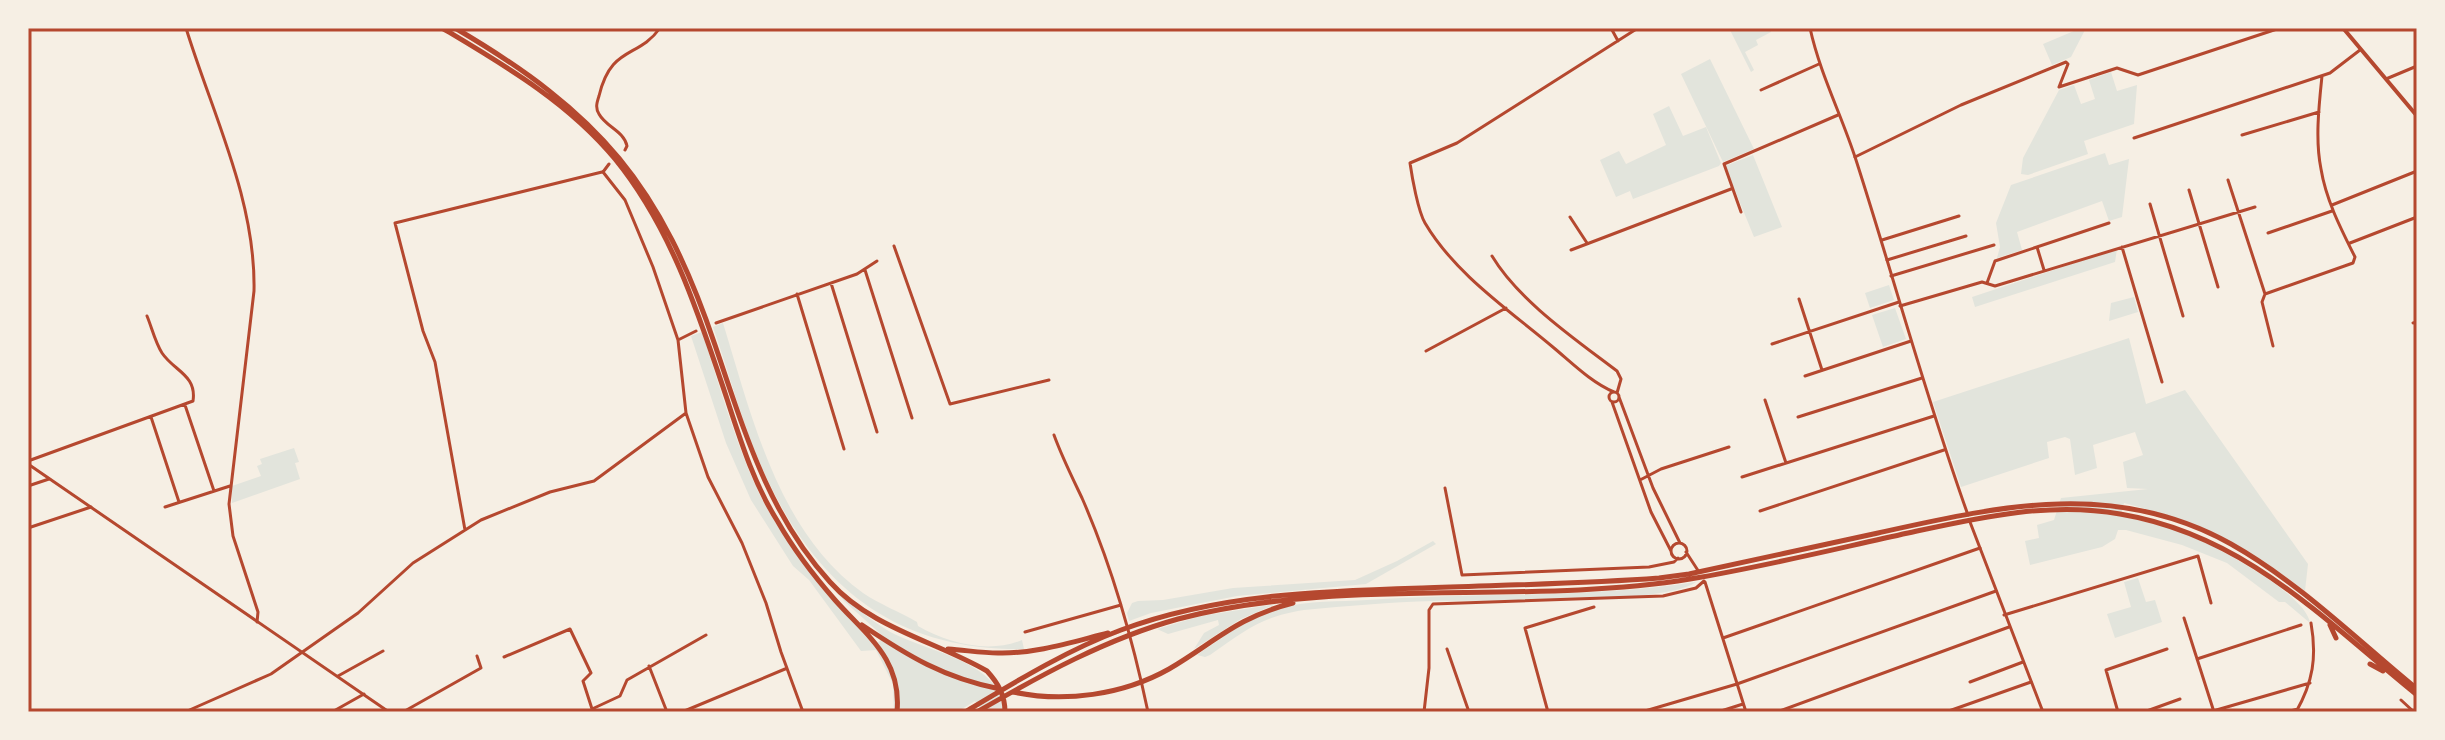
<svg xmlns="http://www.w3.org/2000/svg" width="2445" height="740" viewBox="0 0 2445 740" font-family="'IBM Plex Serif',serif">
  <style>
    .green { fill: #e2e4dc }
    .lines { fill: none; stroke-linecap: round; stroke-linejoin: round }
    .minor { stroke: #b5482f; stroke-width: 3 }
    .tertiary { stroke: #b5482f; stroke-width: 3 }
    .primary { stroke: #b5482f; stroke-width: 4 }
    .trunk { stroke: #b5482f; stroke-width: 5 }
    .neatline { fill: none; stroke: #b5482f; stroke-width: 3 }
  </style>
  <rect width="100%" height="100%" fill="#f6efe4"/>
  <path class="green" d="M1729 28H1770L1771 32 1756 40 1758 45 1745 52 1754 70 1751 72Z
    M2081 28H2086L2071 57 2052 65 2043 44Z
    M1710 59 1754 149 1723 162 1681 74Z
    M2111 72 2117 91 2137 85 2134 124 2084 141 2088 154 2028 175 2021 174 2023 158 2059 90 2074 85 2081 104 2095 99 2089 80Z
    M1669 106 1683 136 1706 127 1721 163 1719 166 1633 199 1630 191 1616 197 1600 160 1619 151 1626 164 1666 145 1653 114Z
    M2105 153 2109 165 2129 159 2122 217 2109 221 2102 201 2017 232 2022 250 1997 258 2000 247 1996 223 2011 185Z
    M1753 155 1782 227 1754 237 1725 166Z
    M2117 249 2115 262 1975 307 1972 297Z
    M1889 285 1894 300 1870 308 1865 293Z
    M2134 297 2138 312 2109 321 2111 303Z
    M1895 308 1906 339 1883 347 1872 315Z
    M723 323C752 417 778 532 863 593 879 604 900 612 917 622L918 626C947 643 989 654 1022 640L1024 649C901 651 822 592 769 483 745 434 731 379 713 327Z
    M702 332C719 384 734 439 757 489 785 548 832 597 874 646L884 637 844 601 820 573C841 594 862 615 887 630 921 651 1006 661 1002 712H982L975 701 957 712H894L893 684 876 650 861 651 809 580 793 566 751 500 726 443 691 336Z
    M2129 338 2146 404 2185 390 2308 564 2305 591C2244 545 2198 522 2124 503L2121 516C2141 521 2162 525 2181 532 2210 543 2306 593 2310 623L2285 602H2279L2227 563 2182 545 2126 530H2118L2115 539 2102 547 2030 565 2025 541 2039 538 2037 525 2054 520 2061 498 2148 489 2127 488 2123 462 2143 455 2135 432 2093 445 2097 468 2075 475 2070 439 2065 437 2047 442 2049 458 1961 487 1933 402Z
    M294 448 299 462 295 463 300 479 232 503V486L261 476 257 466 262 464 260 459Z
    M1433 541 1436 544 1366 584 1237 596 1151 613 1129 621 1127 613 1132 603 1138 601 1163 600 1233 588 1355 580 1397 561Z
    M2138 578 2146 602 2155 600 2162 622 2115 638 2107 614 2131 607 2124 582Z
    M1696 582C1666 605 1482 600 1434 601 1390 602 1347 606 1304 610 1260 617 1245 631 1210 655L1205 657 1197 655C1227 635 1244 620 1281 608 1308 600 1339 602 1367 600 1476 592 1587 599 1696 582Z
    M1276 604 1241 619 1194 649 1204 633 1219 625 1218 620 1168 634 1157 629 1201 616Z"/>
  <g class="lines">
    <path class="minor" d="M186 28C212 113 256 200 254 291L229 504 233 536 258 612 257 622
      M1611 28 1618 41
      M2386 79 2417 66
      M1761 90 1819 64
      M2242 135 2319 112
      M2134 138 2330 73 2360 50
      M625 150 627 146C624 131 606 127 599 114 595 108 597 102 599 96 611 45 638 59 660 28
      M1855 157 1961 105 2066 62 2068 64 2059 87 2117 68 2138 75 2280 28
      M603 172 625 200 653 267 678 340 686 413 708 477 742 543 766 603 781 652 803 712
      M603 172 609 164
      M2228 180 2265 294 2353 263 2355 257C2341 229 2326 200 2321 169 2315 140 2319 105 2322 76
      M2189 190 2218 287
      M2150 204 2183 316
      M2332 205 2417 171
      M1741 212 1724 164 1838 115
      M1570 217 1587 243
      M2268 233 2332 211
      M1882 240 1959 216
      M2350 243 2417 217
      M894 246 950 404 1049 380
      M2037 247 2044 270
      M2122 247 2162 382
      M1571 250 1731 189
      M1492 256C1519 301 1575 339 1617 371L1621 379 1617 393
      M1887 260 1966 236
      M865 270 912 418
      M1891 276 1994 245
      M831 283 877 432
      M1987 283 1995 261 2109 223
      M797 294 844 449
      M2265 294 2262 302 2273 346
      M1799 299 1822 370
      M1900 306 1982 282 1995 286 2255 207
      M716 323 857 274 877 261
      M2413 323 2417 322
      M678 340 696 331
      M1772 344 1899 302
      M1426 351 1506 308
      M1805 376 1911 341
      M1614 392C1592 383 1572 363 1554 348 1509 310 1455 274 1425 223 1418 211 1412 177 1410 163L1457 143 1638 28
      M1609 397a5 5 0 1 1 10 0a5 5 0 1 1-10 0Z
      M1619 397 1653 488 1680 543
      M1765 400 1786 463
      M1612 402 1651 512 1671 551
      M185 405 214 491
      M151 417 179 502
      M1798 417 1922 378
      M1054 435C1062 457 1072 477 1082 498 1111 564 1133 641 1148 712
      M28 461 193 401C197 375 174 371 162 353 155 342 152 328 147 316
      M1742 477 1934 416
      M1640 480 1661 469 1729 447
      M28 486 49 479
      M1445 488 1462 575 1649 567 1674 562 1678 558
      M165 507 230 486
      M1760 511 1944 450
      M28 528 91 507
      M465 530 435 362 423 331 395 223 602 172
      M1671 551a8 8 0 1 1 16 0a8 8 0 1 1-16 0Z
      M1686 552 1699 572
      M1705 582 1746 712
      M2004 615 2198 556 2211 603
      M2184 618 2214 712
      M1025 632 1121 605
      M1723 638 1980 548
      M1447 649 1469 712
      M504 657 570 629 591 673 583 681 593 712
      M2197 659 2301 625
      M649 666 667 712
      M338 676 383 651
      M1970 682 2023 662
      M2401 700 2414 712
      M592 709 620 696 627 680 706 635
      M1645 711 1737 684 1996 591
      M2213 711 2310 683
      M185 712 271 674 358 613 413 563 481 520 550 492 594 481 686 413
      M332 712 364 694
      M403 712 481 668 477 656
      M682 712 785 669
      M1424 712 1429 668V610L1433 604 1663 596 1696 588 1704 581
      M1548 712 1525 628 1594 607
      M1718 712 1743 704
      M1777 712 2009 627
      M1946 712 2031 682
      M2118 712 2106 670 2167 649
      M2144 712 2180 699
      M2286 712 2298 709
      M2296 712C2313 682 2317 657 2311 623"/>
    <path class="tertiary" d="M1810 28C1820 74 1842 116 1856 160 1894 278 1926 398 1968 515
      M28 464 389 712
      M1970 522 2043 712"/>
    <path class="primary" d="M2343 28 2417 116"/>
    <path class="trunk" d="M442 28C504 65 568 102 615 159 672 229 699 315 727 399 741 442 754 484 778 522 794 550 814 576 835 600 867 636 902 659 897 712
      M455 28C600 113 661 185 715 345 744 430 768 514 830 582 871 628 935 641 987 671 998 683 1005 695 1005 712
      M862 625C908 656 944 678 1000 689
      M2330 625 2336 638
      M948 649C965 650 981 653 998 653 1035 654 1072 642 1108 633
      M2370 664 2383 671
      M1013 692C1064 703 1123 695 1169 669 1215 642 1237 617 1293 603
      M965 712C1015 682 1067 650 1121 630 1217 594 1321 591 1422 588 1501 585 1580 584 1659 578L1689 574C1752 560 1815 547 1878 533 2000 506 2115 479 2231 544 2300 583 2356 639 2417 689
      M977 712C1041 675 1106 639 1178 619 1341 576 1524 606 1690 579 1763 567 1835 549 1908 533 1977 518 2049 501 2120 514 2245 535 2323 619 2417 695"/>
  </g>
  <rect width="2445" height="740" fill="none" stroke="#f6efe4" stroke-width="60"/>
  <rect x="30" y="30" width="2385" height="680" class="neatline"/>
</svg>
